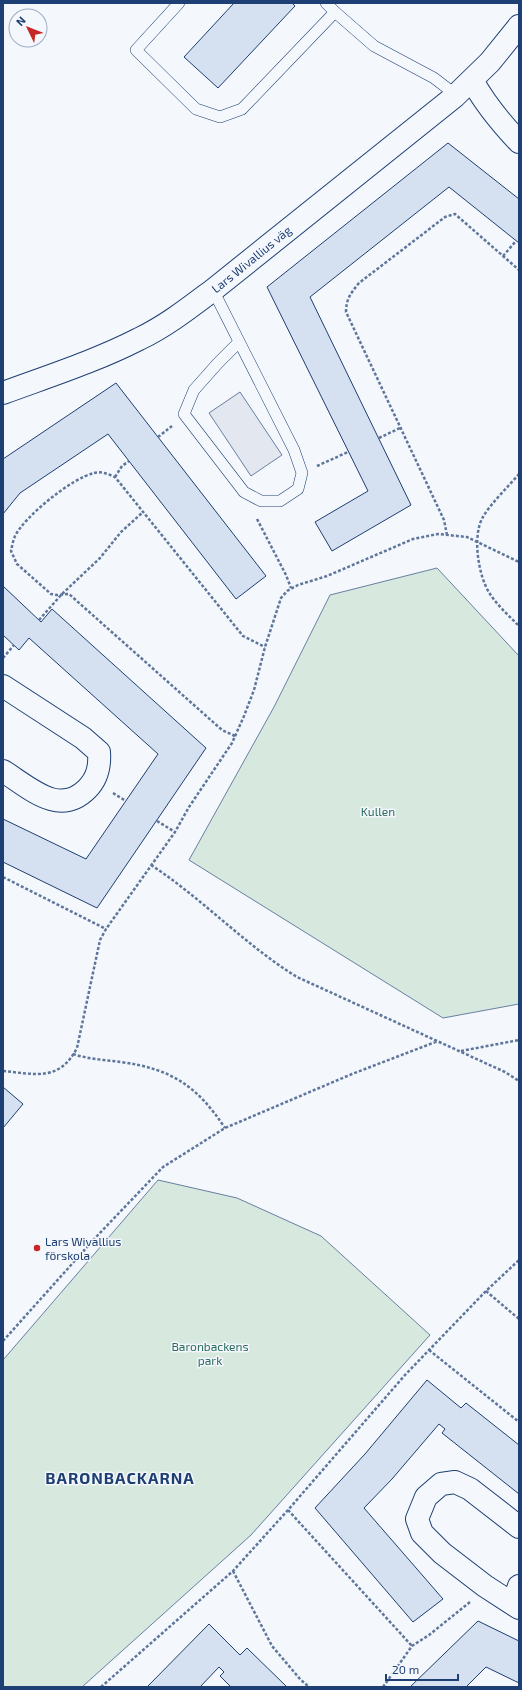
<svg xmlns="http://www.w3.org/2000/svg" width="522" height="1690" viewBox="0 0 522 1690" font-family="'Exo 2',sans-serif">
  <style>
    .green { fill: #d7e8df; stroke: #687fa3 }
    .parking { fill: #e3e8f0; stroke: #687fa3 }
    .building { fill: #d5e0f0; stroke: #1d3f73 }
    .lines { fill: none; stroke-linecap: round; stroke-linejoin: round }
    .service-casing { stroke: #1d3f73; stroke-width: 12 }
    .minor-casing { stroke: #1d3f73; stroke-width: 24 }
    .path { stroke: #5e769c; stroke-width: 2.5; stroke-dasharray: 3 2; stroke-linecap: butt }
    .service { stroke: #f4f7fb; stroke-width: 11 }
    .minor { stroke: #f4f7fb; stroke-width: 22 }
    .poi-dot { fill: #c62828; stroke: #f4f7fb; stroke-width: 1.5 }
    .labels { text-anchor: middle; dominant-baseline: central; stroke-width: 3; stroke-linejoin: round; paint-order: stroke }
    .street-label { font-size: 12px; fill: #1d3f73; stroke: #f4f7fb }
    .park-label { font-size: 12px; fill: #2c6c60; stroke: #f4f7fb }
    .poi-label { font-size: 12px; fill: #1d3f73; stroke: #f4f7fb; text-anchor: start }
    .district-label { font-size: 16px; font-weight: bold; letter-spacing: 1px; fill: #1d3f73; stroke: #f4f7fb }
  </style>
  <rect width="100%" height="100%" fill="#f4f7fb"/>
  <path class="green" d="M437 568 519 656V1004L443 1018 189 860 274 707 330 595Z
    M158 1180 237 1198 321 1236 430 1335 251 1535 82 1687H3V1360Z"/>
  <path class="parking" d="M240 392 282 455 251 476 209 413Z"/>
  <path class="building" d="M234 3H292L295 6 218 88 184 57Z
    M448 143 519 199V243L449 187 310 297 411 505 332 551 315 522 368 491 267 287Z
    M116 383 266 576 236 599 108 434 20 493 3 514V459Z
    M3 586 41 622 52 609 206 748 97 908 3 862V819L86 859 158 754 29 638 19 650 3 635Z
    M3 1087 23 1104 3 1128Z
    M427 1380 461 1408 466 1403 519 1445V1494L442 1433 445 1429 439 1424 392 1479 364 1508 443 1599 413 1622 315 1508 365 1454Z
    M478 1621 519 1641V1683L486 1667 466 1687H410Z
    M209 1624 240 1655 247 1648 287 1687H231L220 1676 224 1672 219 1667 200 1687H147Z"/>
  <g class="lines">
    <g class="service-casing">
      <path id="service" d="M179 3 136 50 196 109 220 117 242 109 335 12 326 3
        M335 12 374 46 434 78 456 95
        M213 290 294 450 302 473 298 489 280 501H261L244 492 184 414 194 390 218 363 239 342"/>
    </g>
    <g class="minor-casing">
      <path id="minor" d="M472 80C485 104 500 122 519 142
        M3 393C49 376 96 361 139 339 166 326 189 308 213 290L454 97 490 62 519 26
        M3 686 83 738 99 752C100 766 98 778 87 789 59 817 30 788 3 771
        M519 1527 470 1489 455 1482 441 1484 426 1497 417 1519 422 1533 442 1553 485 1586 519 1608
        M513 1604 519 1586"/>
    </g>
    <path class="path" d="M503 256 516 241
      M158 437 172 426
      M379 438 400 428
      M317 466 348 452
      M519 474C508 487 491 503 483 517 472 535 478 576 490 594 498 606 509 616 519 626
      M115 477 122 466 129 461
      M257 519 286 575 291 588
      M447 535 444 520 346 312C346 299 351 293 359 283L445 217 455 214 519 270
      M39 620 62 594 100 558 121 532 143 512
      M3 658 14 645
      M235 736 222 730 69 594 57 595 51 594 17 564 11 551C12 546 13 541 15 536 25 516 72 478 94 473 101 471 108 474 115 477L243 636 265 647
      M113 793 126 801
      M157 821 175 832
      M151 865C203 899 245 945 297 977L505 1072 519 1081
      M3 877 106 929
      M461 1051 519 1040
      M73 1054C88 1059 105 1060 121 1062 172 1069 197 1086 225 1128
      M3 1071C36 1074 59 1082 77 1048L100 940 106 929 175 832 189 807 232 743 244 716 254 690 265 647 281 598 287 591 298 585 327 576 413 539 438 534 467 537 519 562
      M486 1291 519 1319
      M3 1341 97 1236 163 1167 225 1128 352 1074 438 1041
      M429 1350 519 1422
      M288 1510 412 1646
      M233 1571 272 1646 300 1679 309 1687
      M101 1687 233 1571 288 1510 405 1375 486 1291 519 1260
      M383 1687 412 1646 429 1635 470 1602"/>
    <use href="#service" class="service"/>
    <use href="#minor" class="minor"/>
  </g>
  <circle class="poi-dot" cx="37" cy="1248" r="4"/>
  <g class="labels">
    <g class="street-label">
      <text transform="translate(251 259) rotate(-39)">Lars Wivallius väg</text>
    </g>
    <g class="park-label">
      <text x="378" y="811">Kullen</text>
      <text x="210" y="1346">Baronbackens<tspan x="210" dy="14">park</tspan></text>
    </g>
    <g class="poi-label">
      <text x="45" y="1241">Lars Wivallius<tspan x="45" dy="14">förskola</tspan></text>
    </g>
    <g class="district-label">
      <text x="120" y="1477">BARONBACKARNA</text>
    </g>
  </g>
  <rect width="522" height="1690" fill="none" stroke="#1d3f73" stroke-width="8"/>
  <g transform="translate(28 28) rotate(313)"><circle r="19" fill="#f4f7fb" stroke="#9eadc5"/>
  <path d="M0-3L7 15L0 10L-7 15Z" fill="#c62828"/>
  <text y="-6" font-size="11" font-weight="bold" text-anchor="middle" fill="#1d3f73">N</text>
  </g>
  <path d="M386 1674v6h72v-6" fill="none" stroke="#1d3f73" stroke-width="2"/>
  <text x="392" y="1674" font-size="12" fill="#1d3f73" stroke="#f4f7fb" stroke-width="3" paint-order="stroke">20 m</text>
</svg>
